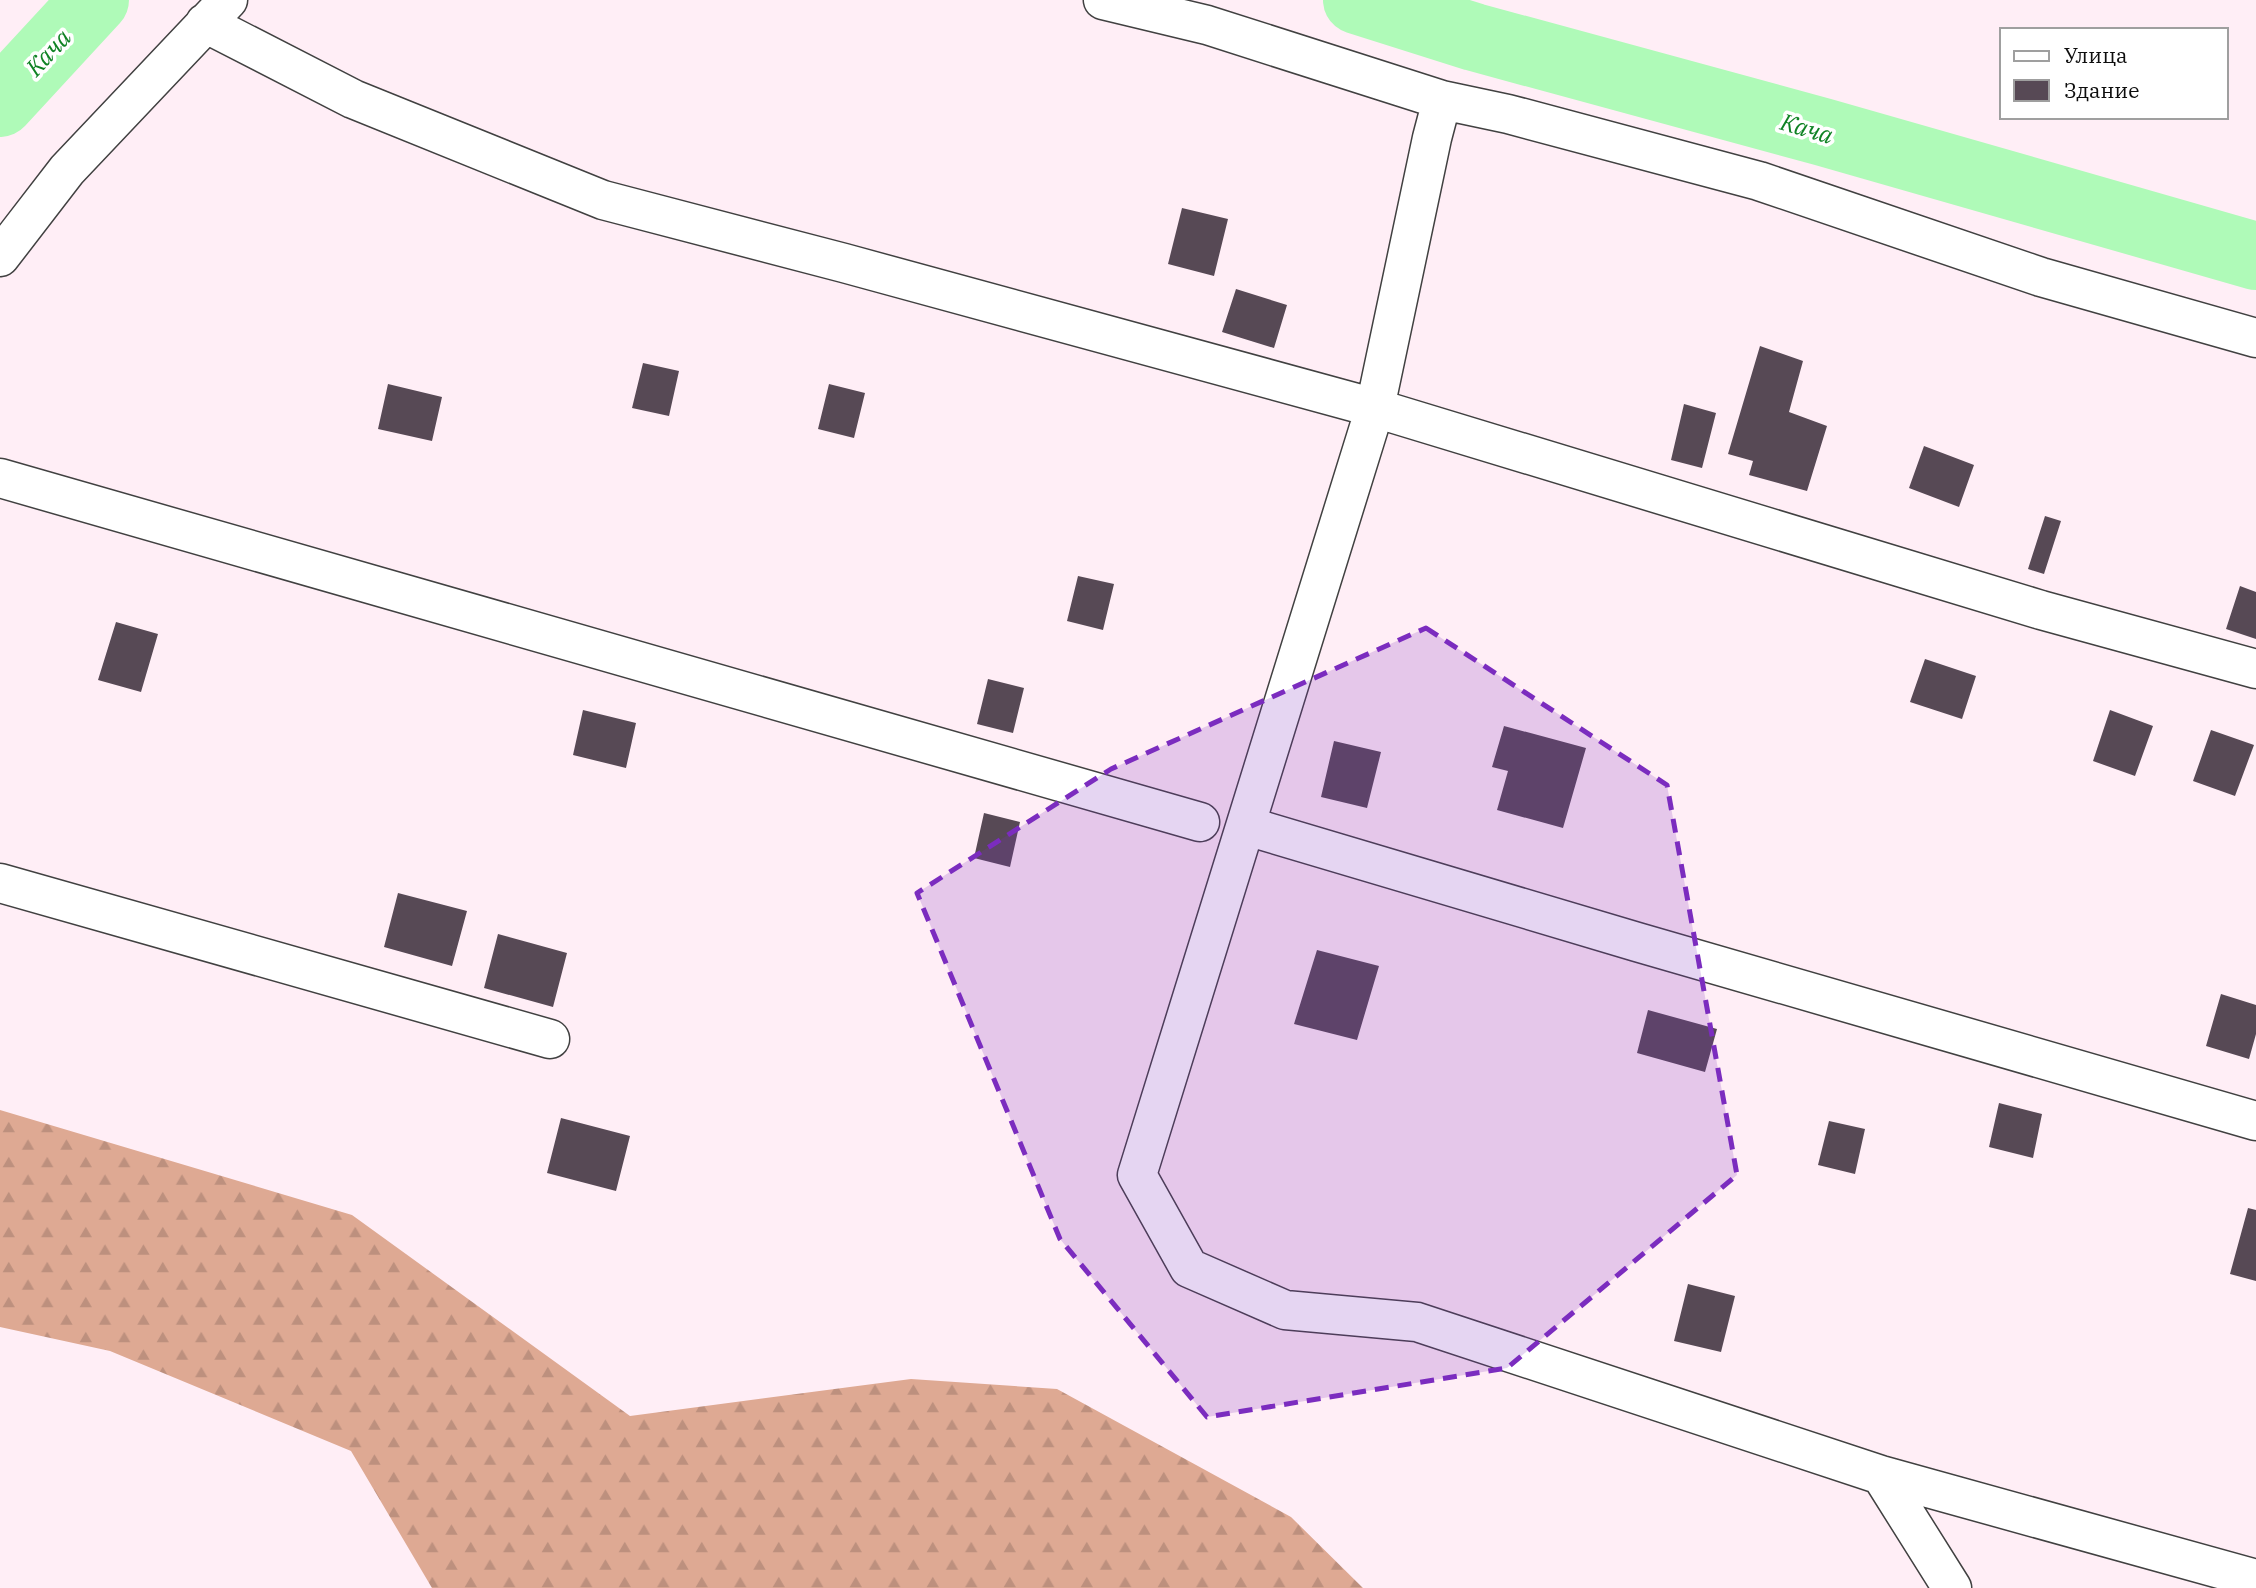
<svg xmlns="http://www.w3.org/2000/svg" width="2256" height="1588" viewBox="0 0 2256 1588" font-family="'IBM Plex Serif',serif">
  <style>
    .forest { fill: url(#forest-firs) }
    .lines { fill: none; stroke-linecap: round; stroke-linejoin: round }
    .river { stroke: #affab8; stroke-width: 68 }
    .building { fill: #574955 }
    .minor-casing { stroke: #414141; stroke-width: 41 }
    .minor { stroke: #fff; stroke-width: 38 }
    .marked { fill: #7b2cbf; fill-opacity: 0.2; stroke: #7b2cbf; stroke-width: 5; stroke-dasharray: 14 9; stroke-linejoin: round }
    .labels { text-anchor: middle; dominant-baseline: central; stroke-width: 7; stroke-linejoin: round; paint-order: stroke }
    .water-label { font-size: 24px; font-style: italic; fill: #0f8224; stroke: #fff }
  </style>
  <defs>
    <pattern id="forest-firs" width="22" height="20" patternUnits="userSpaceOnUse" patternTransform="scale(1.75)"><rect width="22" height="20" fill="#dea993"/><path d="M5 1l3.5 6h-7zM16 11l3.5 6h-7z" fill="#bd907e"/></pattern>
  </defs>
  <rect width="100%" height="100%" fill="#ffeef6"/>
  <path class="forest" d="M0 1110 352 1215 630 1416 911 1379 1057 1389 1291 1517 1363 1588H432L351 1451 110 1351 0 1327Z"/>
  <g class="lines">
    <path class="river" d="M1357 0 1474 37 1823 132 2256 256
      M0 103 95 0"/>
  </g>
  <path class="building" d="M1182 208 1228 219 1214 276 1168 264Z
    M1236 289 1287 305 1274 348 1222 332Z
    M1760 346 1803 361 1789 412 1827 426 1807 491 1749 475 1753 461 1728 454Z
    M643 363 679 371 669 416 632 408Z
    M388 384 442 397 432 441 378 429Z
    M829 384 865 393 854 438 818 429Z
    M1684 404 1716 413 1702 468 1671 460Z
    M1924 446 1974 465 1959 507 1909 488Z
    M2045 516 2061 521 2044 574 2028 569Z
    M1078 576 1114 584 1103 630 1067 621Z
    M2240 586 2256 592V639L2226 629Z
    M116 622 158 634 141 692 98 680Z
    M1925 659 1976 676 1962 719 1910 702Z
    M988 679 1024 688 1013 733 977 724Z
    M583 710 636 723 626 768 573 755Z
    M2110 710 2153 726 2135 776 2093 761Z
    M1504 726 1586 748 1563 828 1497 810 1508 771 1492 767Z
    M2211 730 2254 745 2235 796 2193 781Z
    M1334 741 1381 752 1367 808 1321 797Z
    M984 813 1020 822 1010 867 974 858Z
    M398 893 467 911 452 966 384 947Z
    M498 934 567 953 553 1007 484 988Z
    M1317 950 1379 966 1357 1040 1294 1024Z
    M2221 994 2256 1005V1034L2249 1059 2206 1046Z
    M1648 1010 1717 1029 1705 1072 1637 1053Z
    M1999 1103 2042 1114 2033 1158 1989 1147Z
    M561 1118 630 1136 616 1191 547 1173Z
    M1829 1121 1865 1129 1855 1174 1818 1165Z
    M2248 1208 2256 1210V1281L2230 1274Z
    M1688 1284 1735 1296 1721 1352 1674 1341Z"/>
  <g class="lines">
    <g class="minor-casing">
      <path id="minor" d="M1103 0 1207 25 1442 100 1508 114 1759 181 2041 277 2256 338
        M205 23 353 99 603 200 844 263 1375 408 2041 610 2256 669
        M1442 100 1432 138 1375 408 1137 1175 1189 1268 1285 1310 1417 1322 1881 1475 2256 1579
        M0 257 67 170 228 0
        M0 478 1200 822
        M1247 826 1637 942 2256 1121
        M0 883 550 1039
        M1881 1475 1952 1588"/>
    </g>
    <use href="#minor" class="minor"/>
  </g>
  <path class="marked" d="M1426 628 1667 785 1737 1175 1507 1368 1207 1417 1060 1239 917 893 1111 769Z"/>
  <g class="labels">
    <g class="water-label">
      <text transform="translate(48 52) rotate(-47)">Кача</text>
      <text transform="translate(1807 128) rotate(16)">Кача</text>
    </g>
  </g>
  <rect x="2000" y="28" width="228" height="91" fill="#ffffff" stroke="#9f9f9f" stroke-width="2"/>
  <rect x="2014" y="51" width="35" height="10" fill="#ffffff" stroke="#9f9f9f" stroke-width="2"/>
  <text x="2064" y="63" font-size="21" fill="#0e0e0e">Улица</text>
  <rect x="2014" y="80" width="35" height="21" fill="#574955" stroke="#9f9f9f" stroke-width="2"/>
  <text x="2064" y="98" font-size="21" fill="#0e0e0e">Здание</text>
</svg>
